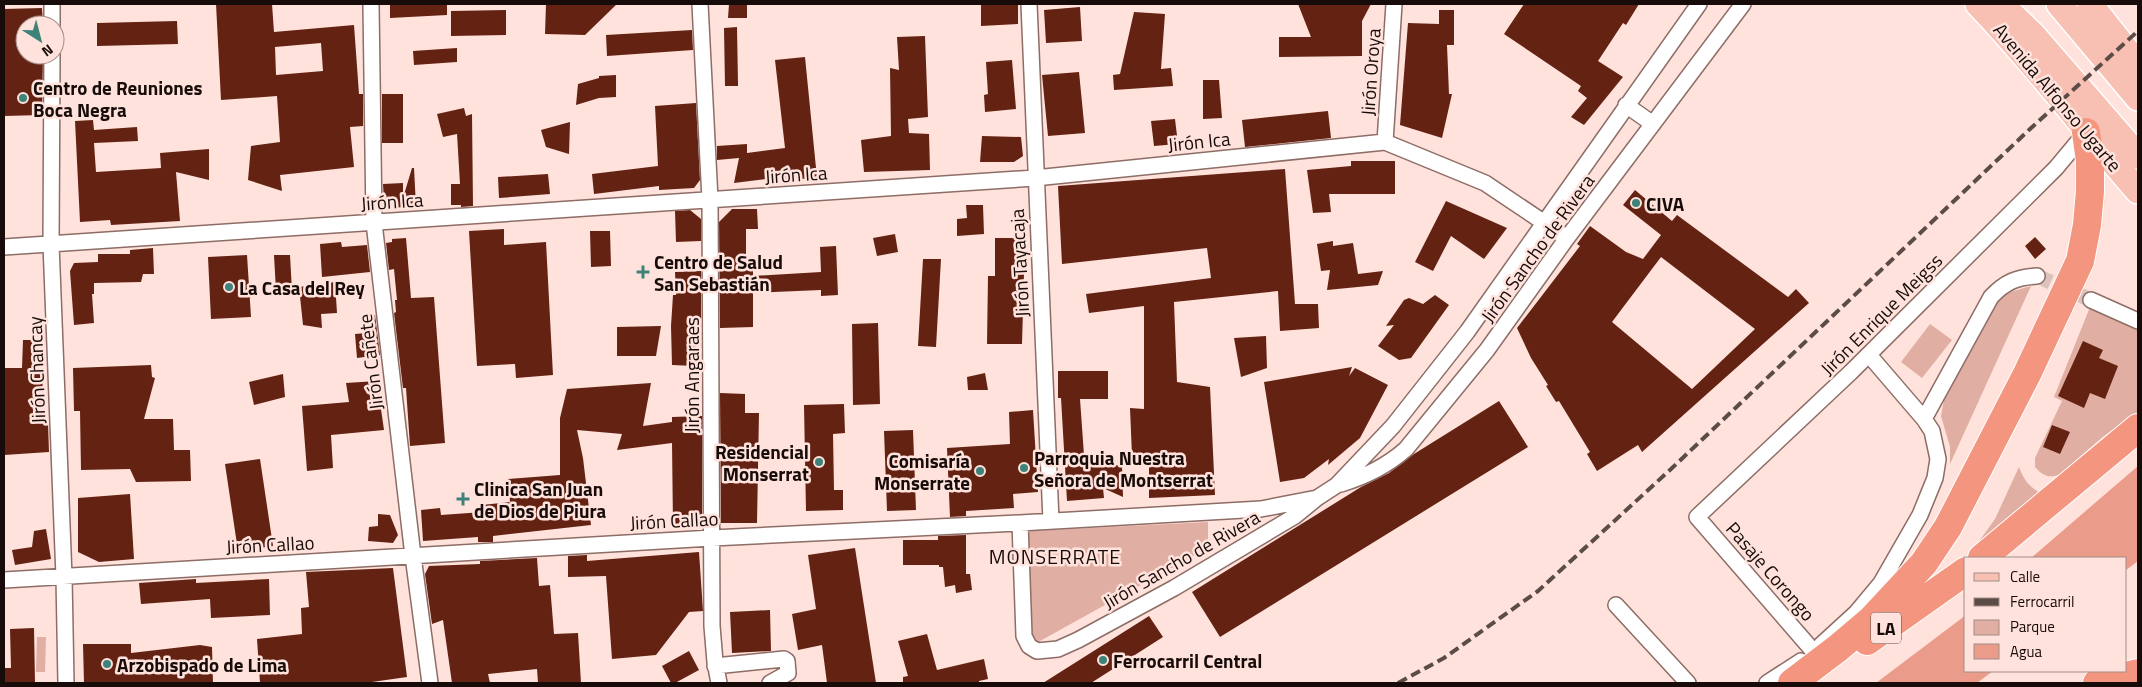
<svg xmlns="http://www.w3.org/2000/svg" width="2142" height="687" viewBox="0 0 2142 687" font-family="'Titillium Web',sans-serif">
  <style>
    .green { fill: #e0aea2 }
    .water { fill: #ea9b89 }
    .building { fill: #642213; fill-rule: evenodd }
    .lines { fill: none; stroke-linecap: round; stroke-linejoin: round }
    .street-tunnel { stroke: #dcc2bc; stroke-width: 15; stroke-dasharray: 15 8; stroke-linecap: butt }
    .street-casing { stroke: #8d6d66; stroke-width: 18 }
    .primary-casing { stroke: #fff; stroke-width: 28 }
    .highway-casing { stroke: #fff; stroke-width: 30 }
    .street { stroke: #fff; stroke-width: 15 }
    .primary { stroke: #f8c0b2; stroke-width: 25 }
    .highway { stroke: #f4967f; stroke-width: 28 }
    .rail { stroke: #5c4c47; stroke-width: 4; stroke-dasharray: 10 5; stroke-linecap: butt }
    .poi-dot { fill: #3d837a; stroke: #ffe2db; stroke-width: 2 }
    .labels { text-anchor: middle; dominant-baseline: central; stroke-width: 5; stroke-linejoin: round; paint-order: stroke }
    .shield { fill: #ffe2db; stroke: #5d4c48; stroke-width: 1 }
    .shield-label { font-size: 18px; font-weight: bold; fill: #170c09 }
    .street-label { font-size: 19px; fill: #170c09; stroke: #ffe2db }
    .poi-label { font-size: 19px; font-weight: bold; fill: #170c09; stroke: #ffe2db; text-anchor: start }
    .neighbourhood-label { font-size: 20px; letter-spacing: 1px; fill: #170c09; stroke: #ffe2db }
  </style>
  <rect width="100%" height="100%" fill="#ffe2db"/>
  <path class="green" d="M2031 286 1950 464V447L1941 416 1944 400 1999 300 2010 292Z
    M2090 307 2138 329V412L2104 436 2059 475C2048 478 2043 476 2035 467V458L2062 401 2054 397Z
    M1930 324 1952 340 1922 378 1901 362Z
    M2019 467C2024 481 2031 489 2045 495L1972 558H1967L1995 519Z
    M1208 522V548L1040 641 1028 640 1024 537 1030 531Z
    M37 637H46L45 672H36Z"/>
  <path class="water" d="M2138 466V561L2126 570V558H2031Z
    M1966 615V671H1993L1977 683H1876Z"/>
  <path class="building" d="M216 4H272L274 32 354 25 359 94H363V126L350 127 354 167 280 175 282 191 248 180 251 146 280 142 277 96 221 100ZM321 43 323 71 276 75 275 47Z
    M390 4H447V15L390 18Z
    M546 4H617L585 35 545 34Z
    M729 4H747V18H728Z
    M981 4H1018V24L981 26Z
    M1298 4H1371L1362 21V56L1279 57V37H1311Z
    M1524 4H1639L1626 25 1623 23 1598 61 1623 77 1584 125 1571 117 1587 98 1578 91 1581 86 1504 34Z
    M1080 7 1082 41 1046 43 1044 10Z
    M42 8 43 25H25V55H43L42 115 4 116V9Z
    M506 10V35L451 36V11Z
    M1439 10H1454V45H1447L1449 94H1452L1442 138 1400 125 1408 23 1439 24Z
    M1134 12 1165 14 1161 69 1171 68 1173 86 1114 90 1113 75 1120 74Z
    M177 21 178 44 97 46V23Z
    M737 27 738 84V86H725L724 28Z
    M692 30 693 50 607 56 606 35Z
    M925 36 928 117 908 119 909 133 929 134 930 170 864 172 861 140 891 136 890 68 899 70 897 37Z
    M457 48V62L414 65 413 51Z
    M805 57 817 178 782 180V177L734 183 739 158 717 160V146L747 144V153L785 148 775 60Z
    M1012 60 1016 109 985 112 984 95 988 94 986 62Z
    M1079 72 1085 133 1048 136 1042 75Z
    M616 75V97L599 98 576 105 578 84 599 78V76Z
    M1203 80H1219L1222 118 1203 119Z
    M382 94H403V143H382Z
    M696 103 700 180 694 188 659 190V186L594 194 592 174 658 166 655 106Z
    M464 108 466 116 472 114 473 206 461 207V205H451V184H460L457 134 443 137 437 114Z
    M1328 111 1331 138 1245 147 1242 120Z
    M1175 119 1178 144 1154 146 1151 121Z
    M93 120 94 130 137 127 138 141 94 143 96 172 161 168 160 153 209 149V180L176 172 180 221 111 225 110 220 80 222 75 121Z
    M570 122 569 154 546 147 541 130Z
    M982 136 1021 137 1023 156 1014 162H980Z
    M1351 161H1395V194H1329L1331 212 1313 213 1307 170 1351 166Z
    M412 168H414L416 206 392 208 384 201 383 184 403 183V198Z
    M1285 169 1295 304H1318L1319 328 1280 331 1278 291 1174 302 1177 382 1210 387 1215 495 1149 498V455L1132 456 1130 408 1144 409V306L1089 313 1086 294 1211 278 1207 248 1062 264 1058 186Z
    M548 174 550 194 499 198 498 177Z
    M1635 190 1672 221 1677 215 1788 297 1796 289 1809 303 1642 452 1638 445 1597 471 1587 454 1590 452 1559 401 1556 402 1546 386 1548 385 1531 358 1517 328 1580 246 1577 244 1590 226 1626 252 1643 259 1661 235 1623 205ZM1661 257 1755 329 1692 389 1612 322Z
    M1446 201 1507 228 1484 259 1451 236 1433 271 1415 262Z
    M966 205H983L984 234 957 236V219L967 218Z
    M732 209H757L758 229H746V265H753V276L821 272 820 247 836 246 838 295 821 296V290L753 293V327L720 328 719 222Z
    M690 210 701 219V241L676 242 675 211Z
    M504 229V245L546 242 553 375 516 378 515 364 477 366 469 231Z
    M590 231H610L611 266 591 267Z
    M895 234 898 252 877 256 873 238Z
    M2035 237 2046 249 2035 259 2025 246Z
    M406 238 411 298 434 297 445 443 410 446 406 388H403L394 313 396 312 395 300H397L394 269 389 270 386 243 392 242V239Z
    M995 238H1025L1022 344H987L988 276H995Z
    M1333 241V246L1353 243 1358 274 1383 271 1378 285 1327 290 1330 270 1321 271 1317 244Z
    M341 242 342 247 367 245 370 272 322 277 320 244Z
    M153 248 154 274H143L141 282 94 283V294H92L94 323 74 325 70 271 74 263 98 262V254H130V250Z
    M247 255 251 317 211 319 208 257Z
    M274 255H290L292 291H276Z
    M923 259H941L936 347 918 346Z
    M701 271V328H697L695 366 672 365 671 326 673 295H676L675 272Z
    M335 282 337 313 321 314 322 328 303 325 299 287Z
    M1435 295 1449 305 1411 358 1399 360 1378 346 1394 325 1386 326 1404 300 1409 298 1423 304Z
    M375 315 380 355 357 358 355 334 367 333 365 316Z
    M878 323 880 404 853 405 852 324Z
    M661 326 656 356H617V327Z
    M1266 336 1267 368 1241 377 1234 338Z
    M23 340H42L43 423H48L49 452 4 455V368H22Z
    M2083 341 2103 350 2099 358 2118 366 2105 399 2090 393 2084 408 2058 396Z
    M151 365 152 377 155 378 144 419H173L174 450H190L191 481 136 482 130 469 81 470 80 411H74L73 368Z
    M1352 367 1349 376 1355 368 1388 385 1360 438 1328 465 1329 459 1304 478 1280 482 1264 382Z
    M1058 371H1108V399H1080L1084 455 1101 454 1102 466 1122 465 1123 497 1103 488 1104 498 1067 501 1061 398H1058Z
    M985 373 988 390H968L967 377Z
    M283 374 285 397 254 405 249 382Z
    M377 381 384 430 331 435 333 468 307 471 302 406 349 402 346 383Z
    M651 383 643 426 672 422V417L702 416V525H673L672 443 617 450 622 434 577 430 583 458 591 525 493 536V542H478V537L423 541 421 510 440 508 441 515 483 512 482 505 510 502 508 479 560 475V418L567 389Z
    M720 393 745 394V413H759L757 523H721Z
    M1499 401 1528 447 1220 637 1192 592 1361 487 1389 473 1414 454Z
    M844 404 845 433 833 434 834 490H843V510L806 511 804 405Z
    M1033 410 1038 492 1013 494 1014 508 966 511V516L950 517 947 448 1010 444 1009 412Z
    M2052 425 2070 432 2060 454 2043 447Z
    M913 430 916 510 887 511 884 431Z
    M260 459 273 546 238 551 225 464Z
    M130 494 134 559 99 562 78 552V498Z
    M378 514 390 515 398 535 393 543 368 541 369 527 378 526Z
    M46 529 51 559 15 565 12 550 32 547 34 531Z
    M966 535V574H970L972 590 956 593 955 585 945 587 943 567H939V565H903V540H938V536Z
    M855 548 876 683H827L822 645 798 650 792 614 816 609 808 555Z
    M699 552 703 611 689 612 656 655 612 659 606 576 568 577V556L587 555V561Z
    M537 558 539 586 550 585 554 634 578 633 581 683H538L537 669 488 674 490 683H452L443 620 432 624 425 574 429 566 480 564V561Z
    M393 568 407 677 365 683H260L257 639 302 634 301 608 309 607 306 572Z
    M196 579V583L269 579 270 615 211 618 210 599 141 604 139 583Z
    M770 610 771 651 732 653 730 612Z
    M1149 616 1163 637 1091 683H1043Z
    M34 628 35 683H4V668H11L10 629Z
    M927 634 937 670 984 659 988 679 979 681V683H903V677L908 676 898 641Z
    M83 644H131V653L200 645 212 647 213 683H84Z
    M689 651 699 670 675 683H671L662 666Z"/>
  <g class="lines">
    <path class="street-tunnel" d="M2037 276 2091 300"/>
    <g class="street-casing">
      <path id="street" d="M371 4 374 223 413 556 430 683
        M700 4 710 200 712 626 715 662 719 683
        M1029 4 1051 521
        M52 25V4
        M52 55 51 244 64 577 66 683
        M1626 105 1653 124
        M1385 142 1394 4
        M4 247 1035 178 1385 142 1485 183 1567 238
        M2091 300 2138 321
        M1924 419 1991 297C2005 282 2017 277 2037 276
        M1341 484C1364 477 1388 465 1406 449L1487 350 1567 238 1743 4
        M1020 523 1024 636 1029 646 1037 651 1058 649 1078 640 1174 588 1295 516 1317 498 1337 485 1393 426 1467 332 1699 4
        M4 580 712 538 1020 523 1261 509 1317 498
        M1616 605 1688 683
        M1821 645 1856 613 1881 583 1920 515 1935 478 1938 459 1932 431 1924 419 1869 355
        M1814 652 1697 517 1851 372 2056 168 2086 132
        M715 666 784 659 787 661 788 673 770 683
        M1767 683 1801 661"/>
    </g>
    <g class="primary-casing">
      <path id="primary" d="M1978 4C2035 63 2084 129 2138 191
        M2001 4 2033 35 2138 156
        M2059 4 2138 98
        M2090 4 2138 65"/>
    </g>
    <g class="highway-casing">
      <path id="highway" d="M1982 558 2138 428
        M1867 641 1966 571
        M1792 683 1838 648 1871 620 1924 563 1948 527 2027 374 2080 261 2087 225 2090 191V161L2086 132
        M2097 683 2138 673"/>
    </g>
    <use href="#street" class="street"/>
    <use href="#primary" class="primary"/>
    <use href="#highway" class="highway"/>
    <path class="rail" d="M1398 683 1444 658 1538 591 1671 469 2030 129 2138 31"/>
  </g>
  <g class="poi-dot">
    <circle cx="23" cy="98" r="5"/>
    <circle cx="1636" cy="203" r="5"/>
    <path d="M640.5 264.5h5v5h5v5h-5v5h-5v-5h-5v-5h5z"/>
    <circle cx="229" cy="287" r="5"/>
    <circle cx="819" cy="462" r="5"/>
    <circle cx="1024" cy="468" r="5"/>
    <circle cx="980" cy="471" r="5"/>
    <path d="M460.5 491.5h5v5h5v5h-5v5h-5v-5h-5v-5h5z"/>
    <circle cx="1103" cy="660" r="5"/>
    <circle cx="107" cy="664" r="5"/>
  </g>
  <g class="labels">
    <rect class="shield" x="1871" y="612.5" width="30" height="31" rx="4"/>
    <g class="shield-label">
      <text x="1886" y="628">LA</text>
    </g>
    <g class="street-label">
      <text transform="translate(1370 72) rotate(-86)">Jirón Oroya</text>
      <text transform="translate(2058 97) rotate(50)">Avenida Alfonso Ugarte</text>
      <text transform="translate(1199 141) rotate(-6)">Jirón Ica</text>
      <text transform="translate(796 174) rotate(-4)">Jirón Ica</text>
      <text transform="translate(392 201) rotate(-4)">Jirón Ica</text>
      <text transform="translate(1537 248) rotate(-54)">Jirón Sancho de Rivera</text>
      <text transform="translate(1019 263) rotate(-93)">Jirón Tayacaja</text>
      <text transform="translate(1881 314) rotate(-45)">Jirón Enrique Meigss</text>
      <text transform="translate(370 362) rotate(-97)">Jirón Cañete</text>
      <text transform="translate(36 370) rotate(-92)">Jirón Chancay</text>
      <text transform="translate(691 375) rotate(-90)">Jirón Angaraes</text>
      <text transform="translate(674 520) rotate(-3)">Jirón Callao</text>
      <text transform="translate(270 544) rotate(-3)">Jirón Callao</text>
      <text transform="translate(1181 559) rotate(-30)">Jirón Sancho de Rivera</text>
      <text transform="translate(1771 571) rotate(49)">Pasaje Corongo</text>
    </g>
    <g class="poi-label">
      <text x="33" y="87">Centro de Reuniones<tspan x="33" dy="22">Boca Negra</tspan></text>
      <text x="1646" y="203">CIVA</text>
      <text x="654" y="261">Centro de Salud<tspan x="654" dy="22">San Sebastián</tspan></text>
      <text x="239" y="287">La Casa del Rey</text>
      <text x="809" y="451" text-anchor="end">Residencial<tspan x="809" dy="22">Monserrat</tspan></text>
      <text x="1034" y="457">Parroquia Nuestra<tspan x="1034" dy="22">Señora de Montserrat</tspan></text>
      <text x="970" y="460" text-anchor="end">Comisaría<tspan x="970" dy="22">Monserrate</tspan></text>
      <text x="474" y="488">Clinica San Juan<tspan x="474" dy="22">de Dios de Piura</tspan></text>
      <text x="1113" y="660">Ferrocarril Central</text>
      <text x="117" y="664">Arzobispado de Lima</text>
    </g>
    <g class="neighbourhood-label">
      <text x="1055" y="556">MONSERRATE</text>
    </g>
  </g>
  <rect width="2142" height="687" fill="none" stroke="#170c09" stroke-width="10"/>
  <rect x="1964" y="557" width="162" height="115" fill="#ffe2db" stroke="#a28c87"/>
  <rect x="1974" y="573" width="25" height="8" fill="#f8c0b2" stroke="#a28c87"/>
  <text x="2010" y="582" font-size="15" fill="#170c09">Calle</text>
  <rect x="1974" y="598" width="25" height="8" fill="#5c4c47" stroke="#a28c87"/>
  <text x="2010" y="607" font-size="15" fill="#170c09">Ferrocarril</text>
  <rect x="1974" y="620" width="25" height="15" fill="#e0aea2" stroke="#a28c87"/>
  <text x="2010" y="632" font-size="15" fill="#170c09">Parque</text>
  <rect x="1974" y="644" width="25" height="15" fill="#ea9b89" stroke="#a28c87"/>
  <text x="2010" y="657" font-size="15" fill="#170c09">Agua</text>
  <g transform="translate(40 40) rotate(144)"><circle r="24" fill="#ffe2db" stroke="#a28c87"/>
  <path d="M0-4L9 19L0 12L-9 19Z" fill="#3d837a"/>
  <text y="-8" font-size="14" font-weight="bold" text-anchor="middle" fill="#170c09">N</text>
  </g>
</svg>
